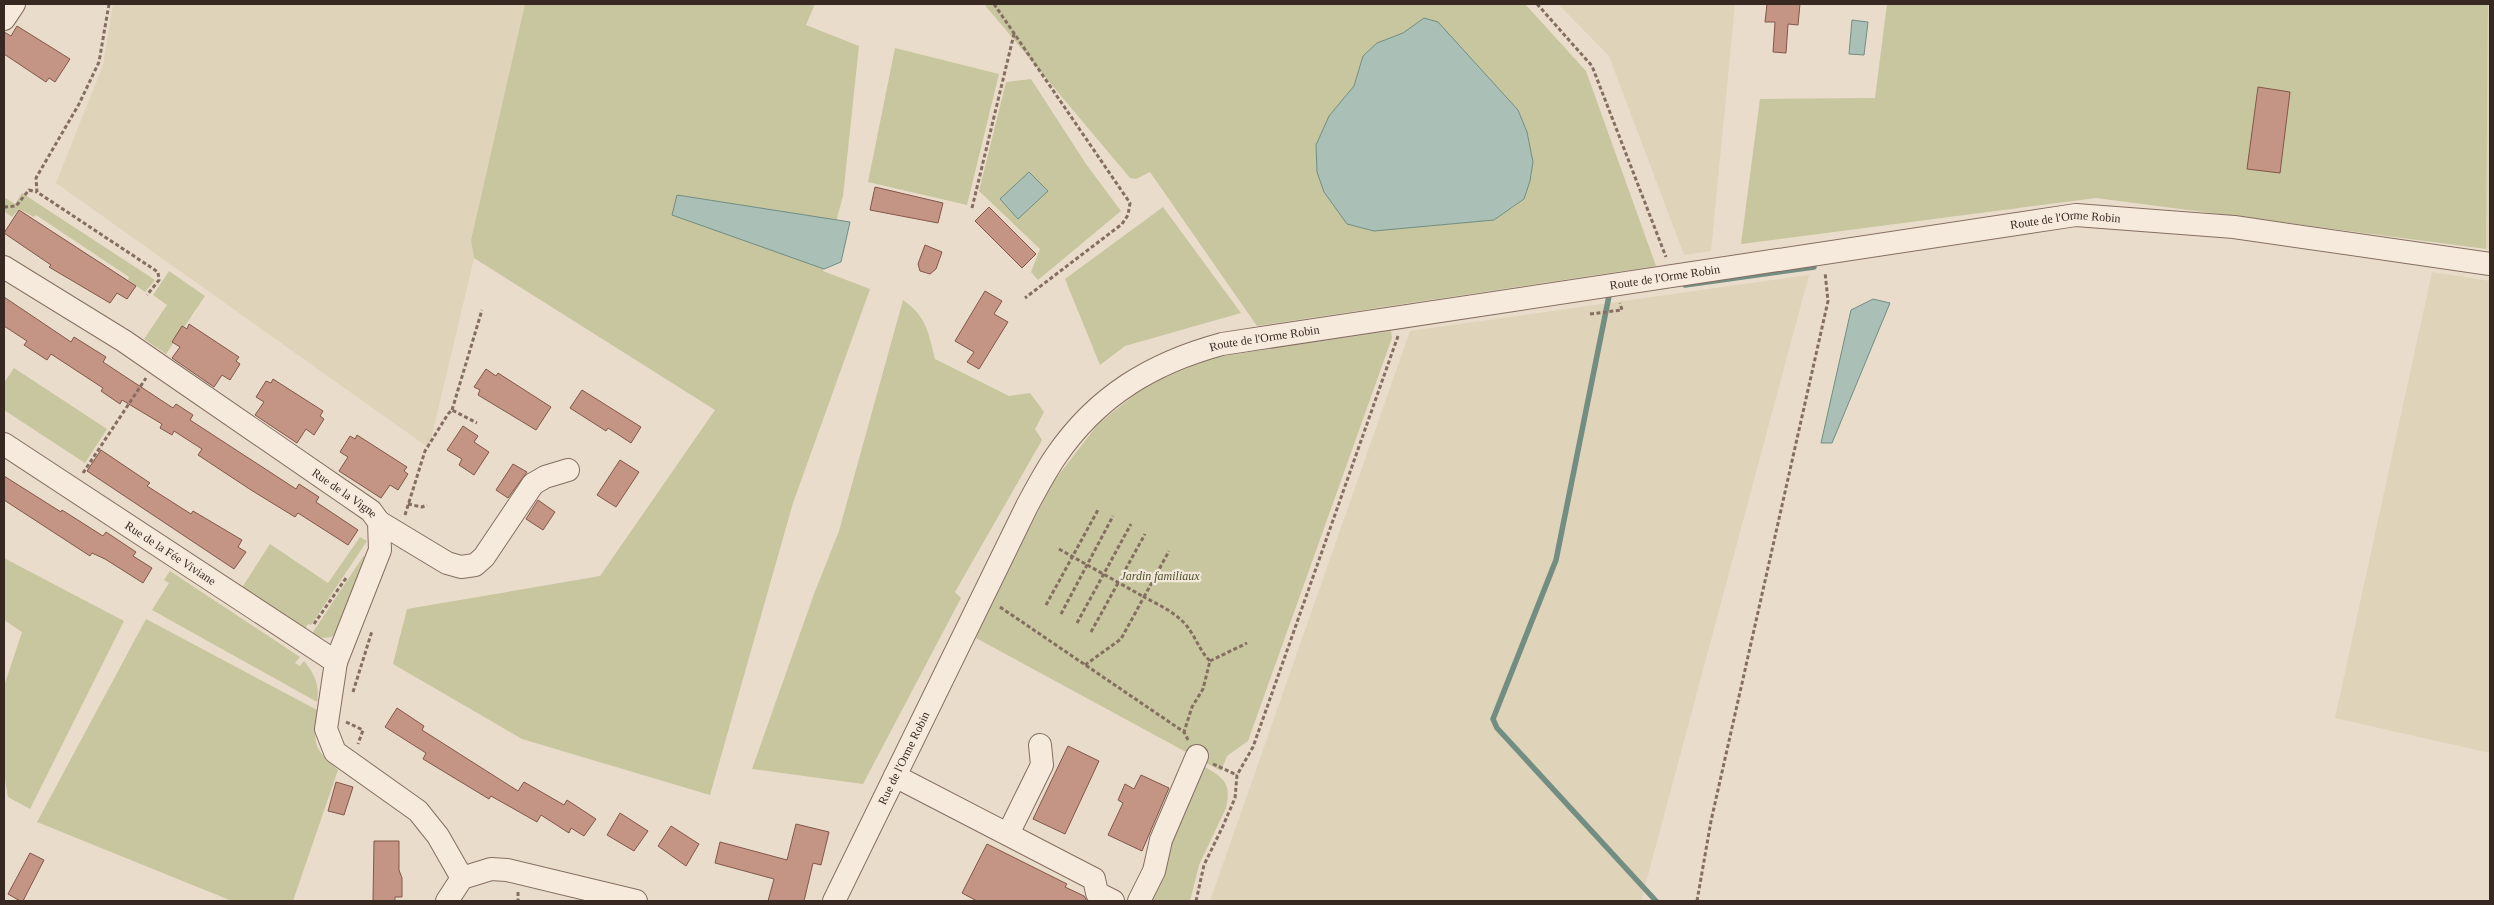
<svg xmlns="http://www.w3.org/2000/svg" width="2494" height="905" viewBox="0 0 2494 905" font-family="'Times New Roman',serif">
  <style>
    .farmland { fill: #dfd3b9 }
    .green { fill: #c7c69f; fill-rule: evenodd }
    .water { fill: #aabfb6; stroke: #728d82 }
    .lines { fill: none; stroke-linecap: round; stroke-linejoin: round }
    .stream { stroke: #728d82; stroke-width: 5.5 }
    .building { fill: #c49585; stroke: #825749 }
    .minor-casing { stroke: #856e61; stroke-width: 24 }
    .path { stroke: #856e61; stroke-width: 3; stroke-dasharray: 4 2.5; stroke-linecap: butt }
    .minor { stroke: #f6eadd; stroke-width: 22 }
    .labels { text-anchor: middle; dominant-baseline: central; stroke-width: 4.5; stroke-linejoin: round; paint-order: stroke }
    .street-label { font-size: 12px; fill: #372922; stroke: #f2e7d9 }
    .park-label { font-size: 12px; font-style: italic; fill: #4e522b; stroke: #f2e7d9 }
  </style>
  <rect width="100%" height="100%" fill="#eadcca"/>
  <path class="farmland" d="M113 4H525L471 240 474 258 429 448 56 183 103 65Z
    M1558 4H1735L1711 251 1684 255 1609 56Z
    M2488 4H2490V250L2486 249Z
    M2432 272 2490 281V753L2335 718Z
    M1809 275 1641 901H1210L1410 331Z"/>
  <path class="green" d="M525 4H815L806 25 859 46 843 196 823 271 870 289 793 503 710 795 522 739 393 664 407 609 600 576 715 410 474 258 471 240Z
    M984 4H1525L1586 71 1656 266 1257 326 1150 172 1136 179 1130 178ZM1424 18 1530 181 1524 199 1511 209 1329 116 1354 86 1363 56 1377 43 1403 33Z
    M1887 4H2488L2486 249 2096 198 1741 244 1760 99 1875 98Z
    M895 48 999 74 967 205 868 182Z
    M1031 79 1086 164 1121 211 1038 280 1031 272 1040 249 979 191 1006 82Z
    M22 193 155 280 145 292 128 280 129 277 36 215 34 217 19 209 12 217 4 211V197L15 204Z
    M1163 207 1241 313 1125 346 1100 365 1065 279Z
    M169 271 205 296 166 354 144 339 167 305 153 295Z
    M903 300C927 317 928 332 935 359L1009 396 1030 393 1044 412 1035 429 1042 440 955 592 961 598 863 784 752 769 814 594 839 531Z
    M1391 331 1392 338 1248 741 1227 756 1221 771 974 637 1053 482 1099 423 1146 386 1210 358Z
    M14 368 107 429 85 463 4 410V383Z
    M360 537 367 541 311 625 308 624 304 630 241 589 270 544 328 583Z
    M364 555C365 564 345 625 337 633 330 640 320 638 311 635Z
    M4 558 124 621 30 809 8 797 4 773V686L22 632 4 620Z
    M170 571 300 657 295 663 300 666 304 661C314 673 320 685 317 702L152 610 169 583 164 580Z
    M146 619 319 711C312 743 313 748 338 770L293 901H232L37 822Z
    M1198 763C1220 776 1233 780 1226 808L1199 865 1190 901H1144Z"/>
  <path class="water" d="M1424 18 1438 22 1518 110 1527 132 1533 162 1530 181 1524 199 1494 220 1374 231 1347 224 1324 192 1317 172 1316 145 1329 116 1354 86 1363 56 1377 43 1403 33Z
    M1852 20 1868 22 1864 55 1849 54Z
    M1029 172 1048 191 1018 219 1000 199Z
    M677 195 850 222 841 262 824 269 672 215Z
    M1873 299 1890 303 1832 443H1821L1851 310Z"/>
  <g class="lines">
    <path class="stream" d="M1685 285 1814 267
      M1609 296 1556 560 1493 719 1497 728 1656 901"/>
  </g>
  <path class="building" d="M1767 4H1800L1798 25 1788 24 1786 53 1773 52 1775 22H1765Z
    M17 26 70 59 55 82 49 78 46 82 4 54V32L11 36Z
    M2258 87 2290 92 2280 173 2247 169Z
    M875 187 943 203 938 223 870 210Z
    M989 207 1036 254 1022 268 975 221Z
    M19 210 136 286 127 299 117 293 110 303 49 267 51 265 4 233Z
    M925 245 942 252 936 269 930 274 920 271 918 264Z
    M985 291 1002 301 994 314 1008 322 979 369 967 362 974 352 955 341Z
    M4 297 71 342 74 337 106 357 103 362 173 408 176 404 193 415 190 420 296 489 299 484 319 497 316 502 358 530 348 545 298 513 295 517 251 490 198 455 202 449 174 431 172 435 160 428 162 424 122 400 120 404 101 391 103 388 51 354 47 360 24 345 27 341 4 326Z
    M189 324 239 357 236 361 240 364 230 380 222 375 214 387 172 358 180 347 172 342 182 326 187 329Z
    M486 369 496 376 498 373 551 407 536 430 478 395 480 390 474 387Z
    M273 379 323 411 320 416 324 419 314 435 306 429 297 443 255 415 264 402 256 397 266 381 271 383Z
    M582 390 641 427 631 443 608 428 606 431 570 408Z
    M463 426 478 436 474 442 489 452 474 475 459 465 462 459 447 450Z
    M357 435 407 467 404 471 408 474 398 490 390 485 381 498 339 471 348 457 340 452 350 436 355 439Z
    M101 450 150 483 147 486 191 514 193 511 242 540 238 547 246 552 234 569 87 471Z
    M620 460 639 472 616 507 597 495Z
    M513 464 527 472 508 498 496 490Z
    M4 476 61 512 62 510 103 536 106 532 136 552 133 556 152 568 143 583 105 559 92 553 90 556 4 500Z
    M538 500 555 512 543 530 526 519Z
    M397 708 424 726 422 730 518 791 524 782 564 805 567 800 596 819 584 836 571 828 569 833 541 815 537 822 491 796 489 799 423 759 426 753 385 727Z
    M1068 746 1099 761 1065 834 1033 819Z
    M1141 775 1169 788 1142 851 1108 835 1123 803 1118 800 1125 784 1134 789Z
    M336 782 353 787 344 815 328 811Z
    M620 813 648 831 634 851 607 835Z
    M796 824 829 832 821 865 813 863 804 901H768L774 879 715 863 720 842 787 860Z
    M671 826 699 844 686 866 658 846Z
    M374 841H399V870L402 878V897H395V901H373Z
    M987 844 1067 884 1065 887 1084 896 1087 901H977L962 893Z
    M30 853 44 860 23 901H20L8 894Z"/>
  <g class="lines">
    <g class="minor-casing">
      <g id="minor">
        <path d="M4 19 14 4"/>
        <path id="s1" d="M4 267 124 341 371 511 379 522 380 550 336 662 326 729 335 752 418 811 438 836 462 878"/>
        <path id="s2" d="M4 444 336 662"/>
        <path d="M379 522 447 563 461 567 475 565 484 557 533 484 545 477 568 470"/>
        <path d="M895 776 1094 879 1097 893 1113 901"/>
        <path d="M1008 834 1042 765 1040 745"/>
        <path d="M447 901 462 878 491 869 507 870 636 901"/>
        <path id="s3" d="M834 901 1027 506C1036 489 1045 472 1056 456 1097 396 1152 363 1222 344L2076 215 2234 227 2490 264"/>
        <path d="M1139 901 1154 871 1161 840 1197 756"/>
      </g>
    </g>
    <path class="path" d="M109 4 99 62 79 104 36 178 37 192 158 272 159 280 147 295
      M994 4 1130 203 1128 215 1122 224 1025 298
      M1537 4 1592 66 1666 257
      M4 207 16 206 29 190 37 192
      M972 208 1014 34
      M1590 314 1622 310 1620 303
      M452 410 482 310
      M83 473 146 378
      M408 504 422 507 427 505
      M405 515 425 451 448 414 452 410 477 423
      M1059 549 1144 597 1169 551
      M1046 605 1099 508
      M1000 607 1184 732 1188 740
      M1061 614 1113 516
      M1077 623 1131 524
      M314 624 346 578
      M1091 632 1145 534
      M1210 661 1247 643
      M1085 665 1121 639 1144 597C1161 606 1181 615 1191 632 1198 643 1201 652 1210 661L1203 689 1192 707 1184 732
      M353 692 372 631
      M346 722 363 730 358 744
      M1213 764 1237 775
      M518 892V901
      M1196 901 1204 865 1223 826 1235 798 1237 775 1253 747 1398 336
      M1697 901 1711 821 1828 301 1825 272"/>
    <use href="#minor" class="minor"/>
  </g>
  <g class="labels">
    <g class="street-label">
      <text stroke="none"><textPath href="#s3" startOffset="1555">Route de l'Orme Robin</textPath></text>
      <text stroke="none"><textPath href="#s3" startOffset="1150">Route de l'Orme Robin</textPath></text>
      <text stroke="none"><textPath href="#s3" startOffset="745">Route de l'Orme Robin</textPath></text>
      <text stroke="none"><textPath href="#s1" startOffset="409">Rue de la Vigne</textPath></text>
      <text stroke="none"><textPath href="#s2" startOffset="199">Rue de la Fée Viviane</textPath></text>
      <text stroke="none"><textPath href="#s3" startOffset="159">Rue de l'Orme Robin</textPath></text>
    </g>
    <g class="park-label">
      <text x="1160" y="576">Jardin familiaux</text>
    </g>
  </g>
  <rect width="2494" height="905" fill="none" stroke="#372922" stroke-width="10"/>
</svg>
